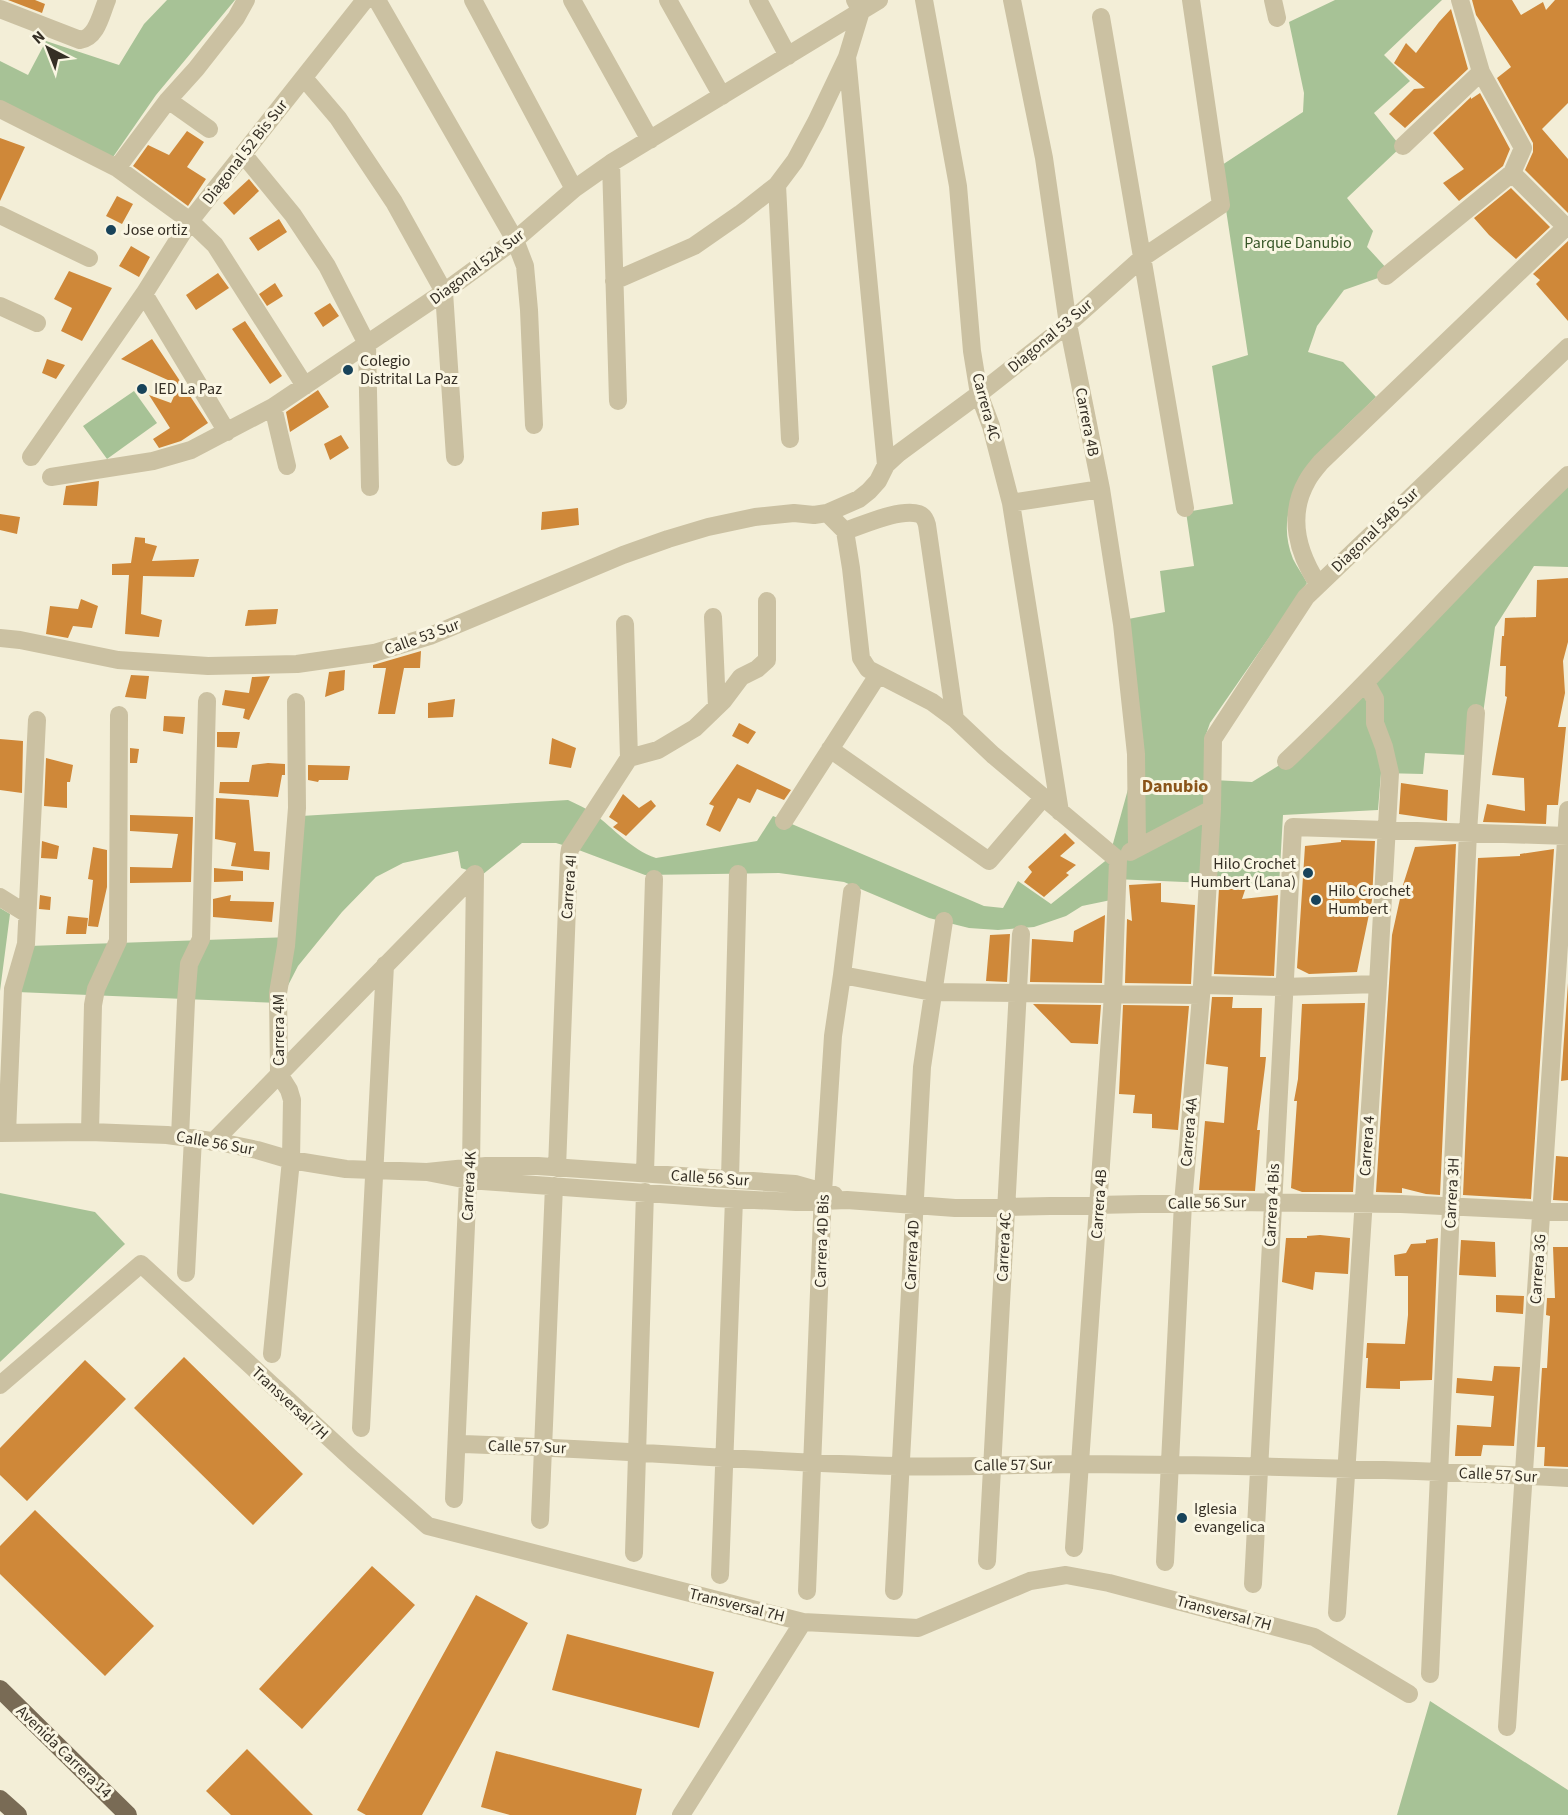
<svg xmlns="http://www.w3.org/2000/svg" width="1568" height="1815" viewBox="0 0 1568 1815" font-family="'Source Sans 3',sans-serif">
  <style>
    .green { fill: #a7c296 }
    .building { fill: #cf8839 }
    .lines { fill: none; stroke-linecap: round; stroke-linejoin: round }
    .minor { stroke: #cbc1a2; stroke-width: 18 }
    .major { stroke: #796b55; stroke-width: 18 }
    .poi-dot { fill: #18435a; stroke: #faf6e3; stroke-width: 2 }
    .labels { text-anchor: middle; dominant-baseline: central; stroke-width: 6; stroke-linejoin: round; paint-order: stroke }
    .street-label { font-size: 16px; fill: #352f25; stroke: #faf6e3 }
    .poi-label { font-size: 16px; fill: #352f25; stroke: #faf6e3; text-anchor: start }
    .park-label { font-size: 16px; fill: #375527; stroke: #faf6e3 }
    .neighbourhood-label { font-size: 18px; font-weight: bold; fill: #8a5419; stroke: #faf6e3 }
  </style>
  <rect width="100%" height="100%" fill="#f3eed7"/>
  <path class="green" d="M167 0H235L156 95 113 157 0 104V61L28 75 46 41 119 65 144 24Z
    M1335 0H1442L1384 55 1410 81 1374 113 1401 147 1347 198 1373 231 1367 247 1389 271 1381 277 1344 290 1317 326 1308 352 1343 362 1376 397C1334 439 1266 492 1293 559 1297 567 1303 575 1307 583L1210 723 1204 740V774L1213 780 1252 782 1286 761 1568 473V567L1534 566 1495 627 1483 714 1466 755 1425 753 1423 774 1381 773 1378 810 1283 815 1279 886 1114 879 1111 900 1082 906 1066 916 1034 927 998 930 969 928 929 918 844 882 779 873 645 875 576 849 556 843H522L482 875 461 868 458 851 403 863 376 877 342 912 298 966 279 1003 17 992 29 946 292 937 301 816 568 800C576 804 586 808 594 814 615 829 630 849 656 858L757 841 773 816 984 906 1003 908 1018 881 1051 904 1109 858 1138 753 1123 620 1165 612 1160 571 1194 566 1186 512 1233 504 1212 366 1248 355 1225 203 1222 165 1303 112 1304 93 1289 22Z
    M134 391 157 423 107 459 83 426Z
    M0 908 10 914 0 991Z
    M0 1193 95 1212 125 1244 0 1362Z
    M1430 1701 1568 1790V1815H1397Z"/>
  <path class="building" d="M8 0H35L45 4 42 13Z
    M1472 0H1512L1521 15 1543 2 1546 10 1555 0H1568V103L1542 129 1568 159V213L1525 170 1533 152V143L1497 78 1511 67 1476 15Z
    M1451 9 1468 69 1405 128 1389 114 1414 89 1425 88 1394 63 1406 43 1416 53 1439 22Z
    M1480 93 1510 149 1503 166 1459 201 1443 183 1464 169 1433 133 1471 97V99Z
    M187 131 204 142 187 167 206 179 188 206 133 166 148 145 169 155Z
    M0 138 25 147 0 201Z
    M249 179 259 191 234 215 223 203Z
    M1511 188 1550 227 1516 259 1489 235 1474 218Z
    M117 196 133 204 122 224 106 216Z
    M279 219 287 232 258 251 249 238Z
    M1568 241V321L1536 284 1540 280 1533 274Z
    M131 246 150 257 139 277 119 266Z
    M69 271 112 288 82 341 61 331 72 308 54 299Z
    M218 273 229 288 196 310 186 295Z
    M275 283 283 296 267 306 259 294Z
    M330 303 339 316 323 327 314 313Z
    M245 321 282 376 270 384 232 329Z
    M152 339 208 423 181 441 159 448 153 439 170 428 149 395 171 403 179 385 121 359Z
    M47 359 65 365 56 379 42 373Z
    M318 390 329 407 290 432 286 412Z
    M341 435 349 448 330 460 324 444Z
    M99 481 97 506 63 505 66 486Z
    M578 508 579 525 541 530 542 512Z
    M0 514 20 517 17 534 0 530Z
    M135 537 145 538V543L157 546 152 561 199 559 194 577 143 576 141 614 162 620 159 637 125 634 129 575H112V564L131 563Z
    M1568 578V642L1563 661 1565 693 1558 727H1566L1558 805H1547L1546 824 1483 822 1487 804 1525 811 1524 778 1492 775 1507 697 1505 696 1506 666H1500L1502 636H1504L1505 618 1536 617 1537 580Z
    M81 599 98 606 92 628 73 626 68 638 46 634 50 606 78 609Z
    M278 609 276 624 245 626 248 610Z
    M421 651 420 668H404L395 714H378L386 668H373V665Z
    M345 670 344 690 325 697 329 672Z
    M131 675 149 676 146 699 125 697Z
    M270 676 249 720 243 718 245 709 222 705 225 690 249 693 252 677Z
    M455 699 453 717 428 718V703Z
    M164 716 185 717 183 734 163 731Z
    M739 723 756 732 748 744 732 736Z
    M217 732H240L237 748 217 747Z
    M552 738 576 748 571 768 549 764Z
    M0 739 23 741 22 793 0 790Z
    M130 748 139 749 137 763H130Z
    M46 758 73 765 70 782H67V808L44 806Z
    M268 763 285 764V775H282L278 797 219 793 220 782H249L252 765Z
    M737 764 791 790 784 800 757 789 750 803 738 798 720 832 706 825 714 806 709 804Z
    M308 765 350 766 348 780H319L318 782 308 780Z
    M1401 783 1448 790 1447 821 1399 814Z
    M623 794 639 808 651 800 656 806 626 836 613 827 618 823 609 817Z
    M216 798 249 800 254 851 270 852 269 870 231 866 236 843 215 839Z
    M130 815 193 817 191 882 130 883V867L172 868 178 834 130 831Z
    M1065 833 1075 843 1060 856 1076 865 1066 873 1069 875 1044 897 1024 882 1032 872 1028 867Z
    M1341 840 1375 841 1372 900 1357 972 1309 974 1297 968 1305 846 1341 842Z
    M42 841 59 846 57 859 41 858Z
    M1456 844 1440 1195 1426 1194 1402 1188V1193L1376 1192 1392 935 1403 885 1415 847Z
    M93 847 107 850V887L98 927 88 926 93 880 88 879Z
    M1554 849 1531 1199 1463 1195 1478 858 1520 856V854Z
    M214 868 243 871V881L214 882Z
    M1161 883V902L1195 905 1191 984 1125 983 1127 919 1132 921 1129 885Z
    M1219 888 1245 890 1242 899 1278 895 1274 976 1214 974Z
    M40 895 51 897 50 910 39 909Z
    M231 895 230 901 274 902 272 922 213 917V899Z
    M1105 915 1102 983 1030 982 1032 939 1073 942 1074 931Z
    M68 916 88 918 86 934H66Z
    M1010 934 1007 982 986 981 990 935Z
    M1568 983V1080L1561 1081Z
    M1212 997H1233L1232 1008H1262L1260 1057H1266L1265 1067 1257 1130H1260L1255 1191 1199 1190 1205 1121 1224 1123 1228 1067 1206 1064Z
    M1365 1003 1353 1192H1302L1291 1188 1297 1101H1294L1298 1079 1302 1004Z
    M1033 1004 1101 1005 1098 1044 1071 1043Z
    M1123 1005 1189 1006 1178 1130 1152 1128V1114L1133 1113 1135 1095 1119 1094Z
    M1556 1156 1568 1157V1201L1553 1200Z
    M1320 1235 1350 1238 1348 1274 1315 1272 1313 1290 1282 1282 1286 1238H1307V1236Z
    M1438 1238 1432 1380 1400 1381V1389L1366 1388 1368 1358H1366L1367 1343 1405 1344 1408 1315V1276H1395L1394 1255 1406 1253 1411 1244 1426 1243V1240Z
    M1461 1240 1495 1242 1496 1277 1459 1275Z
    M1553 1247H1568V1467L1544 1466 1545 1447H1537L1542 1368H1547L1549 1331 1550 1316 1546 1315 1547 1298H1555Z
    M1496 1295 1524 1296 1523 1314 1496 1312Z
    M184 1357 303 1474 253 1525 134 1408Z
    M85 1360 126 1399 27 1501 0 1475V1448Z
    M1494 1366 1520 1367 1514 1446 1483 1445 1481 1456H1455L1457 1425 1491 1427 1494 1396 1456 1393 1457 1378 1492 1381Z
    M35 1510 154 1626 105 1676 0 1574V1546Z
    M372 1566 415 1605 302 1729 259 1689Z
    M476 1595 528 1623 422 1815H366L357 1810Z
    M567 1634 714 1672 699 1728 552 1690Z
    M247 1749 313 1815H231L206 1791Z
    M496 1751 642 1789 636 1815H510L481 1807Z"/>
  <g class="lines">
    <path class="minor" d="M377 0 515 240 525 266 529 310 534 425
      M473 0 574 189
      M572 0 650 140
      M668 0 722 96
      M758 0 788 56
      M924 0 958 186 972 351 979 394 991 426 1011 503 1060 812
      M1012 0 1044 158 1068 324 1101 489 1122 624 1136 754 1137 846
      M1273 0 1277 18
      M0 9 80 40C97 38 101 14 107 0
      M1101 17 1185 508
      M847 57 886 465
      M304 78 338 118 394 202 444 292 455 457
      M168 100 209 129
      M0 109 117 168 190 221 215 245 305 386
      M1403 146 1481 72
      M243 154 293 215 327 266 367 344 370 487
      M611 163 618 401
      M117 168 168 100 196 69 236 18 246 0
      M1512 173 1568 229
      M777 185 790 439
      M0 215 89 258
      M1386 276 1512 173 1523 148 1481 72 1460 0
      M614 281 694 246 740 214 777 185 795 161 816 122 847 57 861 11 855 0
      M144 294 227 432
      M0 306 37 323
      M273 407 287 466
      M31 457 144 294 190 221 365 0
      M51 477 153 461 191 450 273 407 444 292 515 240 574 189 611 163 879 0
      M1011 503 1101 489
      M827 513 845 531 851 568 861 658 868 669 932 702 955 719 993 755 1118 860
      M845 531C863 525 900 508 919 514 924 516 926 521 927 525L955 719
      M1318 584C1298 553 1287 516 1307 481 1310 475 1316 468 1321 462L1566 227
      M713 617 717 707
      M0 638 20 640 118 660 208 666 297 664 374 653 430 636 623 555 668 539 708 527 755 517 794 513 814 515 827 513 859 499 869 491 878 481 886 465 899 453 979 394 1068 324 1142 258 1221 205 1191 0
      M830 749 989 861 1043 798
      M629 758 658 750 695 728 723 701 741 677 757 669 767 660V601
      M1286 761C1384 669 1471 567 1568 475
      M784 821 878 675
      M1130 852 1212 809
      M0 897 27 914
      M842 975 932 992 1201 995
      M1202 985 1283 987 1378 984
      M90 1132 93 1005 96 989 118 941 119 715
      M0 1133 90 1132 167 1135 219 1142 257 1150 291 1160 346 1169 427 1172 486 1166H538L795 1184 834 1195
      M7 1133 13 989 26 944 37 720
      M180 1137 186 1001 189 964 201 939 207 701
      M213 1142 475 874
      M557 1168 569 855 570 849 629 758 625 624
      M427 1172 468 1180 715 1198 796 1202 847 1200 955 1208 1233 1202 1401 1204 1568 1212
      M645 1173 654 879
      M730 1179 738 874
      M186 1273 193 1138
      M272 1354 291 1160 292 1100 289 1090 279 1074 278 993 286 946 297 808 296 702
      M0 1385 141 1264 353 1460 428 1526 803 1622 918 1628 1030 1581 1066 1575 1109 1583 1314 1637 1409 1694
      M361 1428 385 965
      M458 1444C605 1448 751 1462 898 1466 960 1468 1021 1464 1082 1464 1244 1465 1406 1469 1568 1478
      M454 1499 468 1180 471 1168 475 874
      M540 1520 554 1186
      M1074 1548 1113 994 1118 860
      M634 1553 645 1192
      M987 1561 1021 934
      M1165 1562 1183 1203 1202 985 1212 809 1213 739 1306 597 1568 347
      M720 1575 734 1199
      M1253 1584 1293 827 1568 836
      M807 1591 823 1192 833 1036 842 975 852 892
      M894 1591 922 1067 944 921
      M1337 1613 1378 984 1390 773 1384 747 1375 723V699L1366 683
      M1430 1674 1468 832 1476 713
      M1507 1727 1568 810
      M681 1815 803 1622"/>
    <path class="major" d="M0 1689 128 1815
      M0 1799 18 1815"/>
  </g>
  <g class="poi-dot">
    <circle cx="111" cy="230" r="6"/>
    <circle cx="348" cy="370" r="6"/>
    <circle cx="142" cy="389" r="6"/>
    <circle cx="1308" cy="873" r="6"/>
    <circle cx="1316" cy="900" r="6"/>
    <circle cx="1182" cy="1518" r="6"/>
  </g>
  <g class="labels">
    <g class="street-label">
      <text transform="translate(245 152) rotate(-52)">Diagonal 52 Bis Sur</text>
      <text transform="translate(477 267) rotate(-37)">Diagonal 52A Sur</text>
      <text transform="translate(1050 336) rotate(-40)">Diagonal 53 Sur</text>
      <text transform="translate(986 407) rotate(75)">Carrera 4C</text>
      <text transform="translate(1087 422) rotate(79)">Carrera 4B</text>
      <text transform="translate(1375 530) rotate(-44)">Diagonal 54B Sur</text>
      <text transform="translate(422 637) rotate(-20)">Calle 53 Sur</text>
      <text transform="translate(569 887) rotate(-86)">Carrera 4I</text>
      <text transform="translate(279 1030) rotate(-90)">Carrera 4M</text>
      <text transform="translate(1189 1132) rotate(-85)">Carrera 4A</text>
      <text transform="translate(215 1143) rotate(10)">Calle 56 Sur</text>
      <text transform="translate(1367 1146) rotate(-86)">Carrera 4</text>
      <text transform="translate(710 1178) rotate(4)">Calle 56 Sur</text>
      <text transform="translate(469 1186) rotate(-87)">Carrera 4K</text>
      <text transform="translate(1452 1193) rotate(-87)">Carrera 3H</text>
      <text transform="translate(1207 1203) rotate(-1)">Calle 56 Sur</text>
      <text transform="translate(1099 1204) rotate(-86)">Carrera 4B</text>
      <text transform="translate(1272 1205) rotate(-87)">Carrera 4 Bis</text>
      <text transform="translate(822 1241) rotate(-88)">Carrera 4D Bis</text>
      <text transform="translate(1004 1247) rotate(-87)">Carrera 4C</text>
      <text transform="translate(912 1255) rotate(-87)">Carrera 4D</text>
      <text transform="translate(1538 1269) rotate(-86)">Carrera 3G</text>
      <text transform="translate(290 1403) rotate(43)">Transversal 7H</text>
      <text transform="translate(527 1447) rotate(2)">Calle 57 Sur</text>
      <text transform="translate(1013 1465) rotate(-1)">Calle 57 Sur</text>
      <text transform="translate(1498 1475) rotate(3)">Calle 57 Sur</text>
      <text transform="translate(737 1605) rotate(14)">Transversal 7H</text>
      <text transform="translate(1224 1613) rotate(15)">Transversal 7H</text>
      <text transform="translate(64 1752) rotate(44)">Avenida Carrera 14</text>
    </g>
    <g class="poi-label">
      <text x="123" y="230">Jose ortiz</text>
      <text x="360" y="361">Colegio<tspan x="360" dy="18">Distrital La Paz</tspan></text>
      <text x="154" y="389">IED La Paz</text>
      <text x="1296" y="864" text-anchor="end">Hilo Crochet<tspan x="1296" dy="18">Humbert (Lana)</tspan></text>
      <text x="1328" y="891">Hilo Crochet<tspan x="1328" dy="18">Humbert</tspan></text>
      <text x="1194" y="1509">Iglesia<tspan x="1194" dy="18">evangelica</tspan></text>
    </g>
    <g class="park-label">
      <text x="1298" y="243">Parque Danubio</text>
    </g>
    <g class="neighbourhood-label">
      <text x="1175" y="786">Danubio</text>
    </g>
  </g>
  <g transform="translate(48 48) rotate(318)" stroke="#faf6e3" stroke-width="4.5" paint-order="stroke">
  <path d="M0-4.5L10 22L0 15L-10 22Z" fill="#352f25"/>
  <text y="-9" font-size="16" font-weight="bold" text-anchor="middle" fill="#352f25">N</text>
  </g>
</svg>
